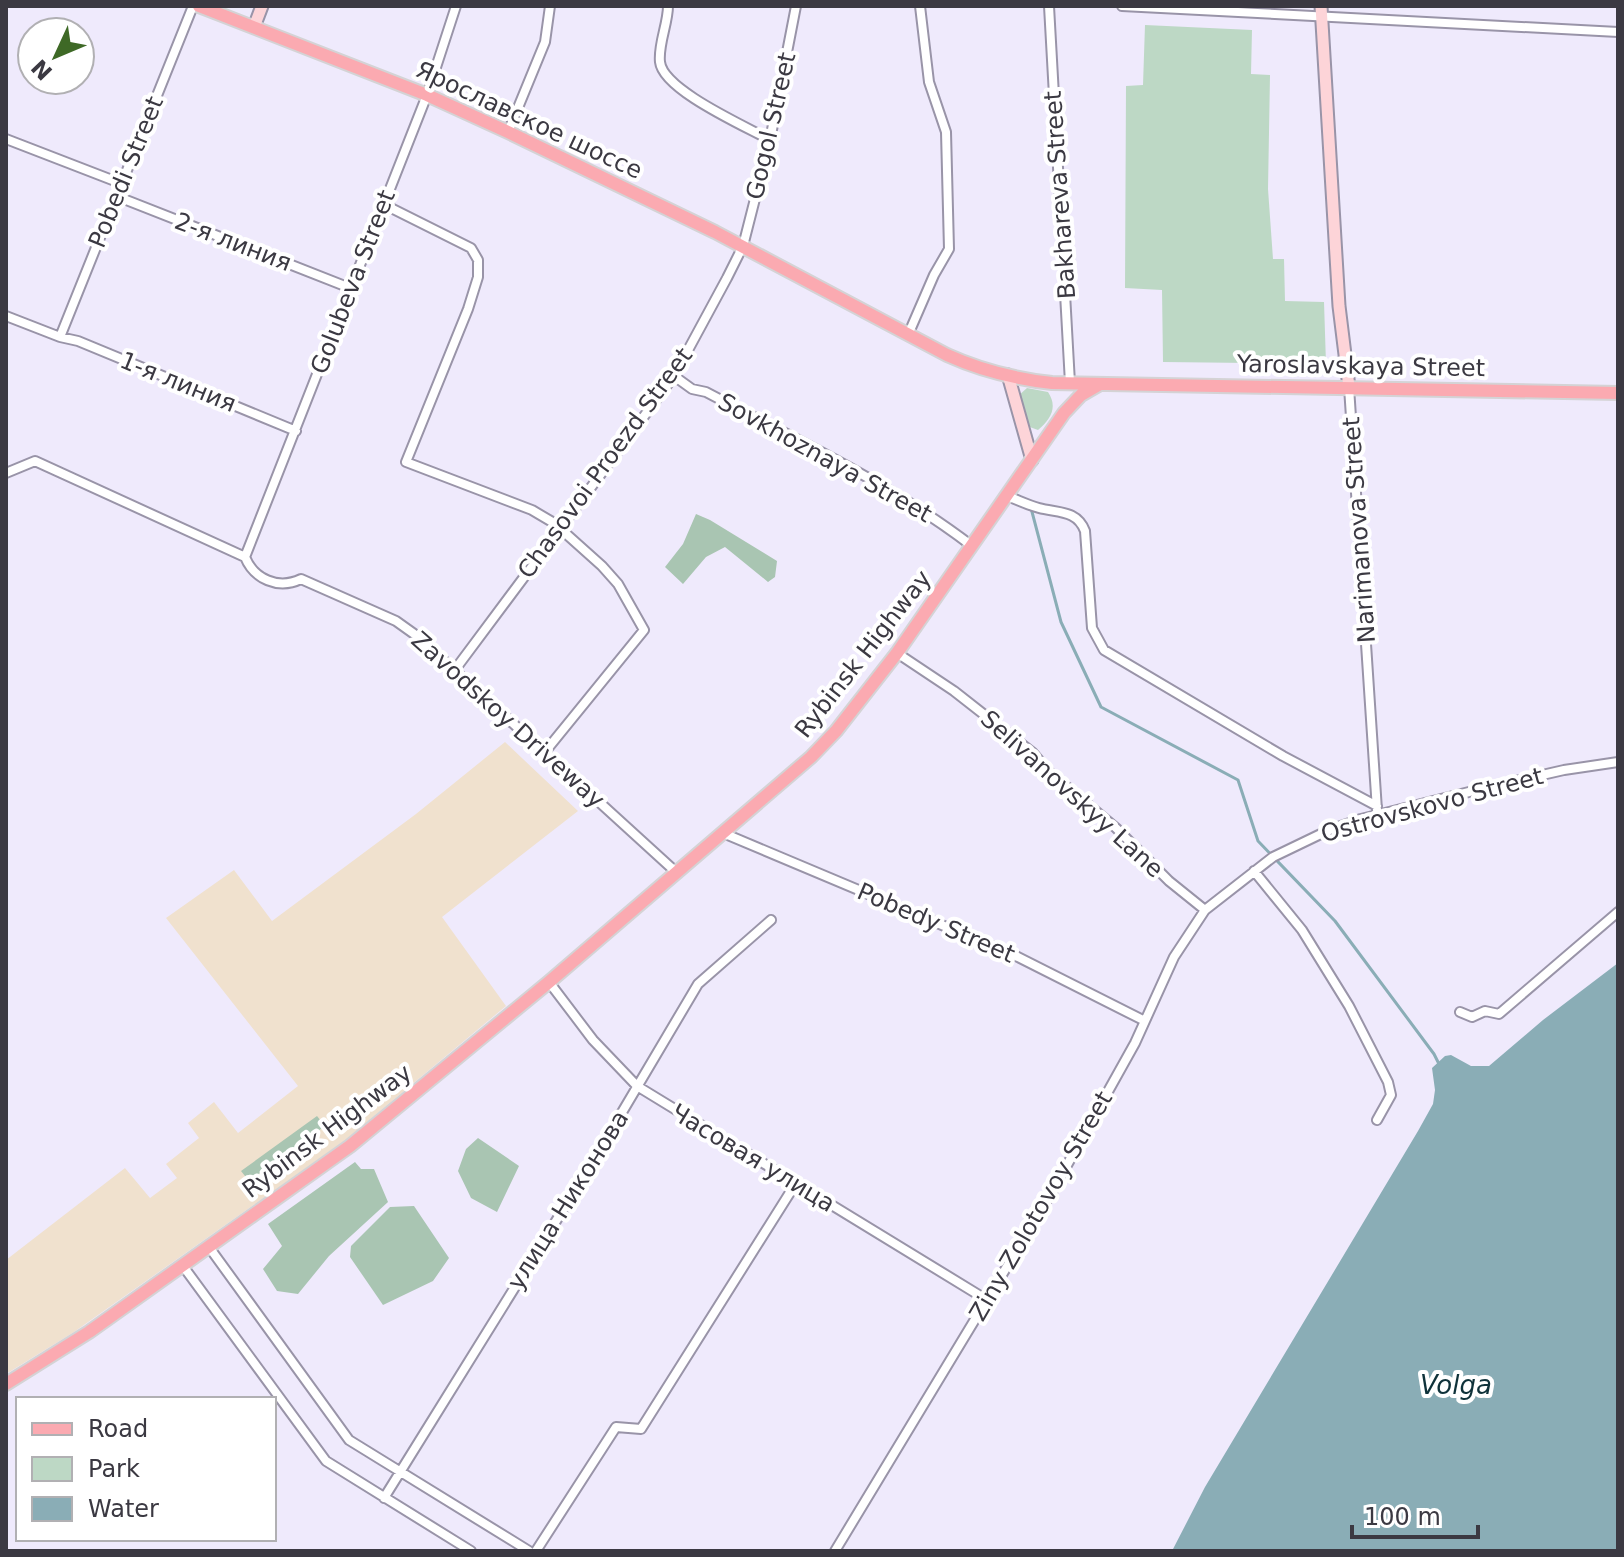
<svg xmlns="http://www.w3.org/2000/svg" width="1624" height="1557" viewBox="0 0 1624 1557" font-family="'DejaVu Sans',sans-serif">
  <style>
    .commercial { fill: #f0e1ce }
    .green { fill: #bdd8c5 }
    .forest { fill: #a9c5b2 }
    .water { fill: #8aadb6 }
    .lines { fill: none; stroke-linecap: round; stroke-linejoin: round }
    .stream { stroke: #8aadb6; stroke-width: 3 }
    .street-casing { stroke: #9994a8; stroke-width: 12 }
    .secondary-casing { stroke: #9994a8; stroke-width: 15 }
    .primary-casing { stroke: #d4d3d5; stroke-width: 16 }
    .street { stroke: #fff; stroke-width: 8 }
    .secondary { stroke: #fdd4d8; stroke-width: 11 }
    .primary { stroke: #fbaab1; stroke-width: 12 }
    .labels { text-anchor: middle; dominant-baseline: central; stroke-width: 8; stroke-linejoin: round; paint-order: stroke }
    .street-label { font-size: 24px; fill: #3b3942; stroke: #fff }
    .water-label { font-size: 26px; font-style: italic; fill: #0f323a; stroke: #fff }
  </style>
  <rect width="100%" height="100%" fill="#efeafc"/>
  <path class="commercial" d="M505 742 578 811 442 917 506 1006 344 1141 74 1332 6 1374V1260L125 1168 150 1198 177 1178 166 1164 199 1138 188 1123 214 1102 238 1133 298 1086 166 918 234 870 272 921 416 814Z"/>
  <path class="green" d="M1145 25 1252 30 1251 74 1270 75 1268 189 1273 259H1284L1285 301 1324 302 1326 364 1163 362 1162 290 1125 288 1126 86 1143 85Z
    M1027 388 1048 392C1058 407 1051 419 1038 430L1027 426 1018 396Z"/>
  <path class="forest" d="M696 514 710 520 777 561 775 577 768 582 725 547 706 557 683 584 665 567 683 544Z
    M317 1116 325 1126 249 1181 241 1171Z
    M478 1138 519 1166 497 1212 471 1198 458 1171 466 1149Z
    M355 1162 361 1169H374L388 1202 329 1256 298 1294 277 1291 263 1269 282 1246 268 1224Z
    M414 1206 449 1258 433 1281 383 1305 350 1257 351 1246 390 1207Z"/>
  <path class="water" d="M1618 963V1551H1172L1205 1487 1418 1131 1433 1104 1435 1090 1432 1068 1445 1056 1451 1055 1471 1066H1489L1543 1020Z"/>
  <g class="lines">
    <path class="stream" d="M1031 508 1061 622 1101 707 1238 780 1258 841 1335 921 1434 1054 1439 1064"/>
    <g class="street-casing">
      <path id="street" d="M668 6C668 24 658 44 660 62 663 90 745 126 770 140
        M1049 6 1070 383
        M1122 6 1618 32
        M508 132 545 42 550 6
        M6 139 120 183
        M116 196 350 288
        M383 204 471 248 478 260V277L468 309 406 462 532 510 554 523 602 566 618 584 644 630 544 753
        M6 316 60 337 78 341 296 431
        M908 335 934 275 949 249 946 132 929 82 920 6
        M60 337 193 6
        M674 376 692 389 706 392C797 440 891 484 972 546
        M1349 387 1377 810
        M6 473 35 461 245 557C254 579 278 590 301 579L396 621 417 636 677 873
        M1007 496C1018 500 1028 505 1039 508 1058 513 1077 510 1085 531L1092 628 1104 650 1283 756 1377 806
        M245 557 427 95 456 6
        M897 653 954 691 1033 753 1048 771 1116 828 1169 881 1205 910
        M454 671 674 376 727 278 743 246 770 140 796 6
        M723 833 1018 957 1145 1021
        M1254 871 1302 930 1349 1006 1388 1082 1391 1095 1377 1120
        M549 982 593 1040 637 1086 987 1300
        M1460 1012 1472 1017 1485 1011 1499 1014 1618 912
        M209 1247 349 1440 529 1551
        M183 1266 326 1461 471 1551
        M384 1498 592 1163 698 984 771 920
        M536 1551 616 1427 641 1429 796 1183
        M835 1551 1052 1192 1135 1043 1174 957 1205 910 1273 857 1327 831 1361 819 1485 788 1564 770 1618 762"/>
    </g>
    <g class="secondary-casing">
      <path id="secondary" d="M1321 6 1339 306 1349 387
        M254 27 262 6
        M1008 375 1032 460"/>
    </g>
    <g class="primary-casing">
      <path id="primary" d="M199 6 427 95 508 132 715 232 947 355C980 370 1016 379 1052 383L1618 393
        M6 1384 89 1332 350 1146 549 982 811 757 836 731 897 653 1064 413 1081 395 1100 384"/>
    </g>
    <use href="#street" class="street"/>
    <use href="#secondary" class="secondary"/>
    <use href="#primary" class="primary"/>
  </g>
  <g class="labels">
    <g class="street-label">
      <text transform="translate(529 120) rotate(25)">Ярославское шоссе</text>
      <text transform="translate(771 126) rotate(-77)">Gogol Street</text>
      <text transform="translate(126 172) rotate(-68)">Pobedi Street</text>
      <text transform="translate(1060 195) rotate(-94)">Bakhareva Street</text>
      <text transform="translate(233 242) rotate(21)">2-я линия</text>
      <text transform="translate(353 282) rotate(-69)">Golubeva Street</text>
      <text transform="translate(1361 366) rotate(1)">Yaroslavskaya Street</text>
      <text transform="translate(178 382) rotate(22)">1-я линия</text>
      <text transform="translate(825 458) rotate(29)">Sovkhoznaya Street</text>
      <text transform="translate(605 463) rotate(-54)">Chasovoi Proezd Street</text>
      <text transform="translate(1359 530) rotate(-94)">Narimanova Street</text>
      <text transform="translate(863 654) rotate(-52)">Rybinsk Highway</text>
      <text transform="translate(508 720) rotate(42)">Zavodskoy Driveway</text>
      <text transform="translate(1072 794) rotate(42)">Selivanovskyy Lane</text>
      <text transform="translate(1432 805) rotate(-15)">Ostrovskovo Street</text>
      <text transform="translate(936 923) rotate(23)">Pobedy Street</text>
      <text transform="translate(327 1131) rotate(-37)">Rybinsk Highway</text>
      <text transform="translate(753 1158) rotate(31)">Часовая улица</text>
      <text transform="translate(568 1200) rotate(-58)">улица Никонова</text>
      <text transform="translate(1041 1206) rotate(-60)">Ziny Zolotovoy Street</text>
    </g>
    <g class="water-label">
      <text x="1456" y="1385">Volga</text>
    </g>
  </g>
  <rect width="1624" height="1557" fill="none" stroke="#3b3942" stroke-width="16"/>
  <rect x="16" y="1397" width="260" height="144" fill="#ffffff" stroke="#b1b0b3" stroke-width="2"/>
  <rect x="32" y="1423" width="40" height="12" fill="#fbaab1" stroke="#b1b0b3" stroke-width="2"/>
  <text x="88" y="1437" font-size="24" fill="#3b3942">Road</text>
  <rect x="32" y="1457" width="40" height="24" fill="#bdd8c5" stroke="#b1b0b3" stroke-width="2"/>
  <text x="88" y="1477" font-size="24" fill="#3b3942">Park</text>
  <rect x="32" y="1497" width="40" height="24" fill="#8aadb6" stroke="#b1b0b3" stroke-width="2"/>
  <text x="88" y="1517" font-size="24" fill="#3b3942">Water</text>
  <g transform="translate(56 56) rotate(226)"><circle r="38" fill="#ffffff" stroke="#b1b0b3" stroke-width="2"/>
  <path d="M0-6L14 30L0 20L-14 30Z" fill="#3e6926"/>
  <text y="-12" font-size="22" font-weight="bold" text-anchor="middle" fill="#3b3942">N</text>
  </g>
  <path d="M1352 1525v12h126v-12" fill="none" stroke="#3b3942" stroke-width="4"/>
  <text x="1364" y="1525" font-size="24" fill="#3b3942" stroke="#ffffff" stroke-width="6" paint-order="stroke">100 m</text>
</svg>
